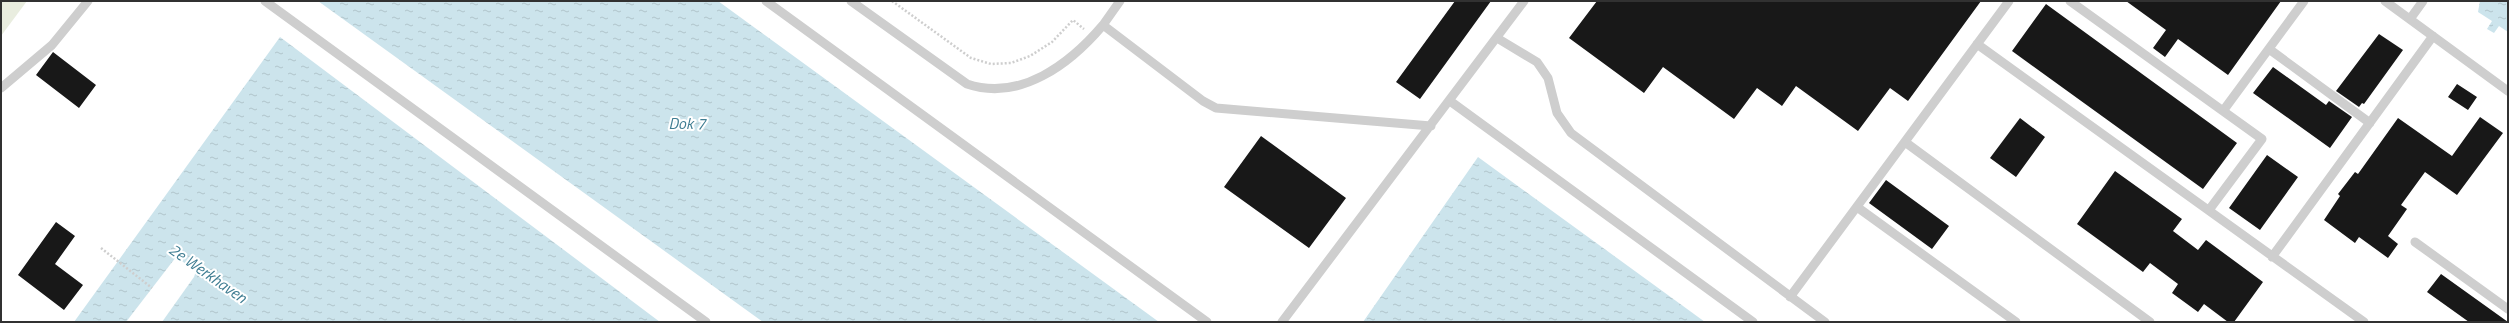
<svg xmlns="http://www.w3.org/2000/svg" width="2509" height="323" viewBox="0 0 2509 323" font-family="'Titillium Web',sans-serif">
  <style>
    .green { fill: #e9eddf }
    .water { fill: url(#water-ripples) }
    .pier { fill: #fff }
    .building { fill: #181818 }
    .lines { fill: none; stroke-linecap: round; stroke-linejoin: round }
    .path { stroke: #cecece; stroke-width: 2.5; stroke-dasharray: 2 2; stroke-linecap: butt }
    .service { stroke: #cecece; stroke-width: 9 }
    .labels { text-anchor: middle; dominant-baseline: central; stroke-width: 4; stroke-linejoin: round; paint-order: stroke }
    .water-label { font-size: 16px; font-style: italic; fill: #3f7d92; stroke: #fff }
  </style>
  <defs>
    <pattern id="water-ripples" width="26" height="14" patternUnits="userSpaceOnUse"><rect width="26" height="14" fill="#cce4ec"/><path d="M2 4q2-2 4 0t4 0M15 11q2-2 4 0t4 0" fill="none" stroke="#b0c4cb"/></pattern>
  </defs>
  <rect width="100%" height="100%" fill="#fff"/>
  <path class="green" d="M1 1H27L1 36Z"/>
  <path class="water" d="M318 1H718L1159 322H763Z
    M2480 1H2508V32L2499 26 2494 33 2487 29 2492 21 2478 12Z
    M280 37 660 322H74Z
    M1478 157 1683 306 1705 322H1363Z"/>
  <path class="pier" d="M176 257 196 271 194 277 162 322H126Z"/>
  <path class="building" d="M1455 1H1491L1420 99 1396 82Z
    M1597 1H1981L1908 101 1890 88 1858 131 1796 86 1782 106 1757 88 1734 119 1663 67 1644 93 1569 38Z
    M2126 1H2281L2228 75 2178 39 2165 57 2153 48 2166 30Z
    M2046 4 2237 143 2203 189 2012 51Z
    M2379 34 2403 50 2364 104 2362 103 2359 107 2336 91Z
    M53 52 96 85 79 108 36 75Z
    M2273 67 2326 105 2329 101 2352 117 2330 148 2253 93Z
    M2457 84 2477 97 2468 110 2448 97Z
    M2480 117 2503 133 2457 195 2425 172 2401 205 2407 209 2388 236 2398 244 2388 258 2359 237 2355 243 2324 220 2340 196 2338 194 2355 172 2358 174 2398 118 2452 156Z
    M2020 118 2045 137 2016 177 1990 158Z
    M1261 136 1346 198 1309 248 1224 187Z
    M2267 155 2298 177 2260 230 2229 208Z
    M2115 171 2182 219 2173 231 2198 250 2206 240 2263 282 2234 322H2228L2204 304 2198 312 2172 293 2178 284 2150 263 2143 272 2077 224Z
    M1886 180 1949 226 1932 249 1869 203Z
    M56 222 75 236 55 264 83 285 64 310 18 275Z
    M2441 274 2508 322H2469L2427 292Z"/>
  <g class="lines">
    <path class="path" d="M892 1 971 58 991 64 1011 63 1030 56 1052 42 1073 20 1084 29
      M101 248 152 288"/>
    <path class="service" d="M265 1 706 322
      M766 1 1207 322
      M851 1 967 84C1020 102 1070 64 1103 25L1203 101 1216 108 1431 126
      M2070 1 2262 139 2209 210
      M2385 1 2508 91
      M2410 19 2423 1
      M1103 25 1120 1
      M1497 38 1537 62 1548 78 1557 113 1571 133 1825 322
      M1977 44 2364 322
      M2269 49 2370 123
      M1 88 52 45 88 1
      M1450 101 1753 322
      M2223 111 2304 1
      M1905 142 2150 322
      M1857 207 2016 322
      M2415 242 2508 309
      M2272 257 2433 36
      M1790 297 2009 1
      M1282 322 1524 1"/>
  </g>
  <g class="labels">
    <g class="water-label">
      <text x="687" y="123">Dok 7</text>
      <text transform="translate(208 273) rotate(35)">2e Werkhaven</text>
    </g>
  </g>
  <rect width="2509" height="323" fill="none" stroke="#313131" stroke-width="4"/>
</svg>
